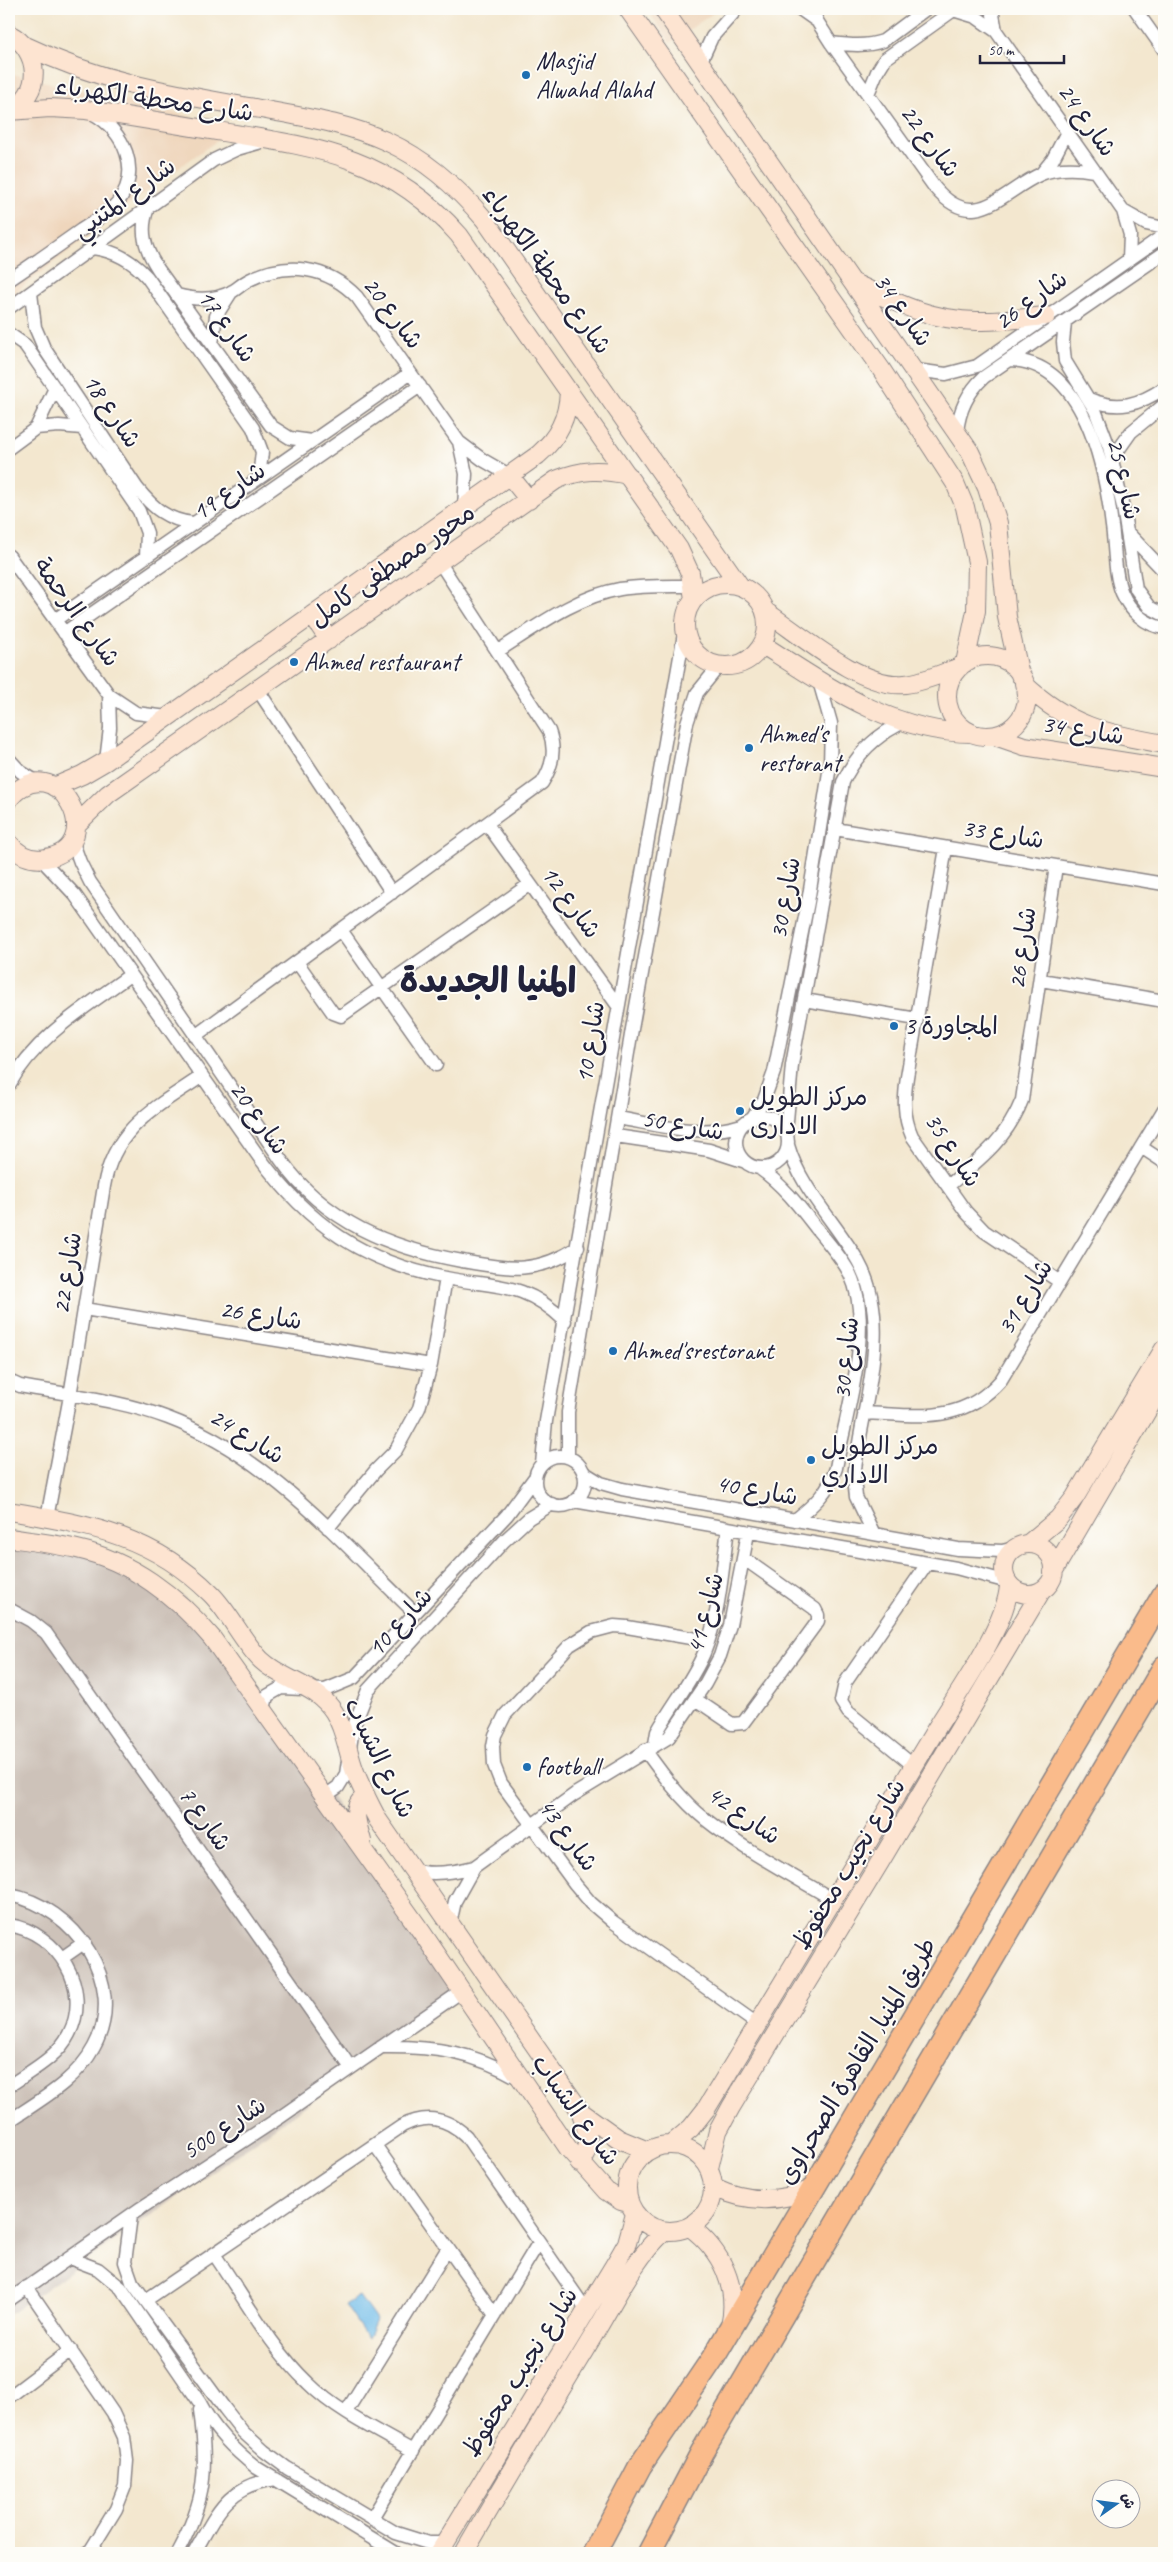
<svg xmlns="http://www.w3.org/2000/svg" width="1173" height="2562" viewBox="0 0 1173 2562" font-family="Caveat,'Playpen Sans Arabic',sans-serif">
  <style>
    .built { fill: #efd6bc }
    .industrial { fill: #cdc2b9 }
    .water { fill: #6fbce9; stroke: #486f92 }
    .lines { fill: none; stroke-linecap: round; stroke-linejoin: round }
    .street-casing { stroke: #8a8485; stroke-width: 15 }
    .secondary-casing { stroke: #8a8485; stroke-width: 20 }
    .highway-casing { stroke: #8a8485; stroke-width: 25 }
    .street { stroke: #fff; stroke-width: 12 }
    .secondary { stroke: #fde4d1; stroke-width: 18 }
    .highway { stroke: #fabb8b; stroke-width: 22 }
    .poi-dot { fill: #1f6fb2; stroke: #fdfcf7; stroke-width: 2 }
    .labels { text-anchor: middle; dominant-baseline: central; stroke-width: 4; stroke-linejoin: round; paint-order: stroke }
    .poi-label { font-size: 25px; fill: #22223b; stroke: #fdfcf7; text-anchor: start }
    .street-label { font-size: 25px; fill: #22223b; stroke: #fdfcf7 }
    .town-label { font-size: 35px; font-weight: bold; fill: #22223b; stroke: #fdfcf7 }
  </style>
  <rect width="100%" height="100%" fill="#fdfcf7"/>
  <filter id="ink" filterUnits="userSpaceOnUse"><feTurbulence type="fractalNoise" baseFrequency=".02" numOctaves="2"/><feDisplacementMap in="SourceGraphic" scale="10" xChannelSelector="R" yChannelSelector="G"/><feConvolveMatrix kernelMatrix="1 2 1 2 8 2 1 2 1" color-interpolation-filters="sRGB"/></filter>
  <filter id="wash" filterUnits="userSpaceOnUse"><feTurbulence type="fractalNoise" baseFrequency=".0096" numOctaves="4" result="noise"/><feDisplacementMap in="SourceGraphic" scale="20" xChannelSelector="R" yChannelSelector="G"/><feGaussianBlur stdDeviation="1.12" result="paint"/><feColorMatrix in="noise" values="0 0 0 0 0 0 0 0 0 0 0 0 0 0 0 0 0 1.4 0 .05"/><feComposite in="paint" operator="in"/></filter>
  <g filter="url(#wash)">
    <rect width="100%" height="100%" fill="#f3e7cf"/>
    <path class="built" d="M647 9H719L670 43Z
      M9 73 205 120 238 126 158 182 9 297Z"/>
    <path class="industrial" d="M9 1531 94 1547 184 1597 210 1622 467 1992 9 2315Z"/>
    <path class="water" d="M359 2296 376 2320 368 2339 345 2305Z"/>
  </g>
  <g filter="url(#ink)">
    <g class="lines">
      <g class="street-casing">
        <path id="street" d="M800 9 817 21
          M813 9 817 21 831 43 935 188C975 235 1002 191 1041 174 1058 167 1077 168 1094 171
          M992 9 996 31
          M1135 9 1164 50
          M953 10 976 17 996 31 1123 211 1130 235 1129 259
          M831 43C849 45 865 47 883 41L926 9
          M700 63 712 37 737 9
          M868 94 877 72 885 59 955 9
          M1041 174 1053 159 1067 132
          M148 208C139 231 145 249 158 269L271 426 290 438 312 441
          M1123 211 1146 224 1164 228
          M93 248C115 251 132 260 147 277L253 428 262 452 259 478
          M9 280C33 264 57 247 81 230 93 222 107 214 117 203 143 171 124 131 92 113
          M31 293 35 327 44 348 137 488C153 508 167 520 193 523
          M177 295C195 300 215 301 233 291 238 288 243 283 249 280 287 261 327 266 357 297L459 442 483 460 509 475
          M9 308 214 160 237 149 265 141
          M1065 322 1063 342 1065 361 1095 410 1109 447 1123 507 1136 589 1149 607 1164 615
          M9 334 25 345 32 355 139 511 147 533 146 557
          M212 344 216 316 232 291
          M1010 360C1084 362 1105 467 1112 526 1115 547 1114 574 1122 593 1130 611 1145 625 1164 628
          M915 370 946 374 977 366 1164 235
          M1089 399C1118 411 1139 405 1164 388
          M36 428 59 426 82 428
          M957 432C959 410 968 392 984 377L1164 253
          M459 442 466 474 464 507
          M9 448 36 428 55 388
          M1112 459 1131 432 1164 405
          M1127 532 1164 571
          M9 556 109 695 136 713 167 717
          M55 620 410 373
          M64 633 420 386
          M498 651C536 627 575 597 620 589 644 585 669 586 693 586
          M258 690 392 893
          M9 759 21 772 39 783
          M106 761 110 728 109 695
          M487 824 618 1006
          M835 829 1164 884
          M72 840 80 862 90 882 281 1160C325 1222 390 1248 462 1261 508 1269 537 1275 578 1247
          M946 848 907 1077C904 1098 903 1116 912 1136L966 1212 984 1231 1060 1282
          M41 859 75 895 259 1157C309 1225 363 1262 446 1278 497 1288 524 1281 565 1321
          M341 930 436 1065
          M297 962 333 1013 341 1016 530 884
          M1041 980 1164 1001
          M804 1000 917 1019
          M195 1036 542 783C553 766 556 750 549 731L440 563
          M9 1085C36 1036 86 1007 130 975
          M736 1142a26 26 0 1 1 52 0a26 26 0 1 1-52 0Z
          M618 1118C659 1125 701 1138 742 1125
          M752 1118 764 1100 774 1072 808 902 830 766 831 723 819 681
          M786 1132 792 1065 843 782C856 754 876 735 904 722
          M616 1136 709 1150 743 1161
          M788 1145C800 1188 836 1223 858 1261 895 1326 860 1409 854 1478L856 1497 874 1534
          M1141 1147 1164 1162
          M759 1168C783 1185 799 1206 816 1228 828 1243 842 1258 850 1274 875 1326 846 1412 836 1468 829 1491 814 1505 795 1520
          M948 1186C979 1160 1007 1139 1022 1100L1056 866
          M84 1309 431 1365
          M9 1381 20 1386C69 1395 121 1400 168 1418 269 1456 339 1540 415 1613
          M864 1413C919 1415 961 1425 1001 1380L1164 1109
          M535 1481a25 25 0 1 1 50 0a25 25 0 1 1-50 0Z
          M568 1457V1412L632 1029 687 723 697 693 719 666
          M542 1464 546 1421 685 628
          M583 1472 601 1483 622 1489 958 1549 1002 1551 1015 1548
          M574 1501 956 1568 1008 1582
          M47 1518 70 1396 104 1186C114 1127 157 1107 202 1076
          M328 1528 376 1470 396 1450 419 1408 431 1365 446 1278
          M9 1609 31 1621 46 1633 351 2068
          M708 1641 627 1627 614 1626 591 1632 570 1645 505 1715 495 1735 493 1746 494 1765 501 1783 575 1884 591 1903 612 1921 757 2024
          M695 1699 732 1724 743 1723 818 1621V1615L815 1609 743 1558
          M264 1710 267 1696 281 1688 325 1690 354 1678 507 1515 535 1477
          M655 1744 657 1732C672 1705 692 1681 704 1653 720 1614 722 1570 728 1529
          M645 1750C663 1775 681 1800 705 1819 744 1850 790 1874 832 1899
          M914 1766 848 1712 841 1701 845 1683 927 1564
          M325 1796 338 1787 346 1774 353 1728 368 1690 504 1541 529 1518 552 1504
          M413 1870C432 1876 454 1872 474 1867
          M9 1895C74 1906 129 1983 94 2047 76 2081 40 2100 9 2121
          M450 1924 455 1901 474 1867 575 1794 669 1737 705 1684 720 1656 730 1625 748 1533
          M9 1925C57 1932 93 1988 69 2034 57 2058 30 2071 9 2086
          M62 1958 85 1942
          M381 2047C435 2046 473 2052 520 2079
          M375 2145 495 2315
          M131 2216 125 2262 132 2282 225 2409 243 2432 264 2451 287 2468 396 2533 428 2543H445
          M214 2254C244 2297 270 2347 308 2383 337 2412 378 2431 413 2451
          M69 2258 98 2269 121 2288 200 2403C214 2430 233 2449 257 2468L396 2553
          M27 2287 113 2413 124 2437 127 2461 125 2486 116 2509 89 2553
          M9 2300 141 2208 279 2118 462 1991
          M146 2300 402 2126C426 2114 446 2117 466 2136L587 2311
          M9 2397 71 2350
          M346 2412 448 2248
          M372 2518 539 2242
          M177 2553C206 2500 208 2470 200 2410
          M194 2553C217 2514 226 2486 276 2479"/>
      </g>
      <g class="secondary-casing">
        <path id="secondary" d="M628 9 881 369 955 483 965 507 977 562 976 611 965 663
          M663 9 970 452 987 488 998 523 1007 617 1020 675
          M9 34C40 49 44 95 9 110
          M26 46C105 84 175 94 260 109 303 117 347 123 388 142 427 160 458 188 485 220L740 586
          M9 111 50 108 86 110C133 117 181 125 229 133 323 148 392 159 459 235L679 549 690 573 694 599
          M854 283C894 302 932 321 977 321 1000 322 1023 318 1046 316
          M509 475 529 500
          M685 625a41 41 0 1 1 82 0a41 41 0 1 1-82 0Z
          M765 611C801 635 862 689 905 684 924 682 943 673 960 667
          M312 615 329 640
          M763 645C827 686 893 733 972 733
          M947 696a40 40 0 1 1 80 0a40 40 0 1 1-80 0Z
          M1024 684C1068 726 1107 734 1164 744
          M995 736 1024 746 1164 768
          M54 787 82 775 106 761 538 455C558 438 568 418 569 391
          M9 799C57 742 111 848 46 858 31 861 18 855 9 843
          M76 825 108 794 556 480C582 469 601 469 628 475
          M9 1511C88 1525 151 1534 211 1594 230 1613 242 1641 261 1660 283 1681 317 1685 334 1712 345 1729 347 1750 354 1769 360 1786 369 1803 378 1820L581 2112 619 2139 648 2151
          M9 1538C31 1541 55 1544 77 1549 131 1561 177 1596 212 1638L423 1934 568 2148 606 2191 621 2201 629 2203
          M1028 1544 1058 1519 1075 1497 1164 1349
          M1004 1569a25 25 0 1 1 50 0a25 25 0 1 1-50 0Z
          M1053 1572 1164 1382
          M362 1841C358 1825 349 1807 366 1796
          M672 2144 691 2128 706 2109C783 1982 860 1856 936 1729 958 1693 1007 1625 1009 1585
          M627 2188a43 43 0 1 1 86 0a43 43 0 1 1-86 0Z
          M579 2163C594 2146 587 2131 581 2113
          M709 2168 718 2131 731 2107 880 1862 1042 1590
          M714 2187C747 2203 779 2203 812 2189
          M690 2227C722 2251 739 2287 730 2327
          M439 2553 615 2264 627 2243 635 2214
          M464 2553C507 2479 551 2405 596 2331 616 2298 635 2257 665 2231"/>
      </g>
      <g class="highway-casing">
        <path id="highway" d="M594 2553 640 2466 715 2355 1164 1594
          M649 2553 702 2452 1164 1667"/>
      </g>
      <use href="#street" class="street"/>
      <use href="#secondary" class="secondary"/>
      <use href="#highway" class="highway"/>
    </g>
  </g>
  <g class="poi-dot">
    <circle cx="526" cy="75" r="5"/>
    <circle cx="294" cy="662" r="5"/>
    <circle cx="749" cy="748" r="5"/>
    <circle cx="894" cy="1026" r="5"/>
    <circle cx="740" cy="1111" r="5"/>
    <circle cx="613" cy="1351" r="5"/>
    <circle cx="811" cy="1460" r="5"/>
    <circle cx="527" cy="1767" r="5"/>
  </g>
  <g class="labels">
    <g class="poi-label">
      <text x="536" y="61">Masjid<tspan x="536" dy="29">Alwahd Alahd</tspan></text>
      <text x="304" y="662">Ahmed restaurant</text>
      <text x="759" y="734">Ahmed's<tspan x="759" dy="29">restorant</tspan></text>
      <text x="904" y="1026">المجاورة 3</text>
      <text x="750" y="1097">مركز الطويل<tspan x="750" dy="29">الادارى</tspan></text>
      <text x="623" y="1351">Ahmed'srestorant</text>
      <text x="821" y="1446">مركز الطويل<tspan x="821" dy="29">الاداري</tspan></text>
      <text x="537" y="1767">football</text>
    </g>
    <g class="street-label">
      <text transform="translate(154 99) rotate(8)">شارع محطة الكهرباء</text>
      <text transform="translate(1087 120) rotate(55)">شارع 24</text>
      <text transform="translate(930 141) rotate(54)">شارع 22</text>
      <text transform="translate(124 198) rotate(-36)">شارع المتنبي</text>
      <text transform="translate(547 270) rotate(54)">شارع محطة الكهرباء</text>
      <text transform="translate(1031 300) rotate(-36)">شارع 26</text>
      <text transform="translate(903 310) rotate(55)">شارع 34</text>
      <text transform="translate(393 313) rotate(53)">شارع 20</text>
      <text transform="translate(227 326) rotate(55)">شارع 17</text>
      <text transform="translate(112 411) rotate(56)">شارع 18</text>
      <text transform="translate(1124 479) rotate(77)">شارع 25</text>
      <text transform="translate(229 491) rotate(-35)">شارع 19</text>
      <text transform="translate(392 565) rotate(-35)">محور مصطفى كامل</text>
      <text transform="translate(77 612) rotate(54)">شارع الرحمة</text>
      <text transform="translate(1083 730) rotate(9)">شارع 34</text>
      <text transform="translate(1003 834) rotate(9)">شارع 33</text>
      <text transform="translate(785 898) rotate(-80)">شارع 30</text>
      <text transform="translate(571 902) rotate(54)">شارع 12</text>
      <text transform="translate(1022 948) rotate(-82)">شارع 26</text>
      <text transform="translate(590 1042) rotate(-81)">شارع 10</text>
      <text transform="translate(259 1118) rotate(55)">شارع 20</text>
      <text transform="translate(683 1125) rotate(10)">شارع 50</text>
      <text transform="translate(953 1150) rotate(57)">شارع 35</text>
      <text transform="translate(67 1273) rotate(-81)">شارع 22</text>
      <text transform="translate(1025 1297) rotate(-59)">شارع 31</text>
      <text transform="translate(261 1315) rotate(9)">شارع 26</text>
      <text transform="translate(846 1358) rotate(-84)">شارع 30</text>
      <text transform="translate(247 1436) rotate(32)">شارع 24</text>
      <text transform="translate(757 1490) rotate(10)">شارع 40</text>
      <text transform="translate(705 1613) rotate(-75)">شارع 41</text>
      <text transform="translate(400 1622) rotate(-48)">شارع 10</text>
      <text transform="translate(380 1758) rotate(64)">شارع الشباب</text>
      <text transform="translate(744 1815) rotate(35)">شارع 42</text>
      <text transform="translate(205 1819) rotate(55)">شارع 7</text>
      <text transform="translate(568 1835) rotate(54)">شارع 43</text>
      <text transform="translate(849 1864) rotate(-59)">شارع نجيب محفوظ</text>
      <text transform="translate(857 2061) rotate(-59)">طريق المنيا, القاهرة الصحراوى</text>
      <text transform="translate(576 2110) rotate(54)">شارع الشباب</text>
      <text transform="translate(224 2128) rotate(-33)">شارع 500</text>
      <text transform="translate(520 2372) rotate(-58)">شارع نجيب محفوظ</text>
    </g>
    <g class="town-label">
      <text x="488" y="980">المنيا الجديدة</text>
    </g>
  </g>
  <rect width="1173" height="2562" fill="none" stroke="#fdfcf7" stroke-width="30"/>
  <g transform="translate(1116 2504) rotate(76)"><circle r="24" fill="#fdfcf7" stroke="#a5a5ac"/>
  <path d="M0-4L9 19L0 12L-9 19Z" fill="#1f6fb2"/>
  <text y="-8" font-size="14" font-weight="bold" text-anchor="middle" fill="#22223b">ش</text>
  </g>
  <path d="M980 55v8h84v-8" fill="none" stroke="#22223b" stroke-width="2.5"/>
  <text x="988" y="55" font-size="15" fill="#22223b" stroke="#fdfcf7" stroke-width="4" paint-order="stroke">50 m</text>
</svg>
